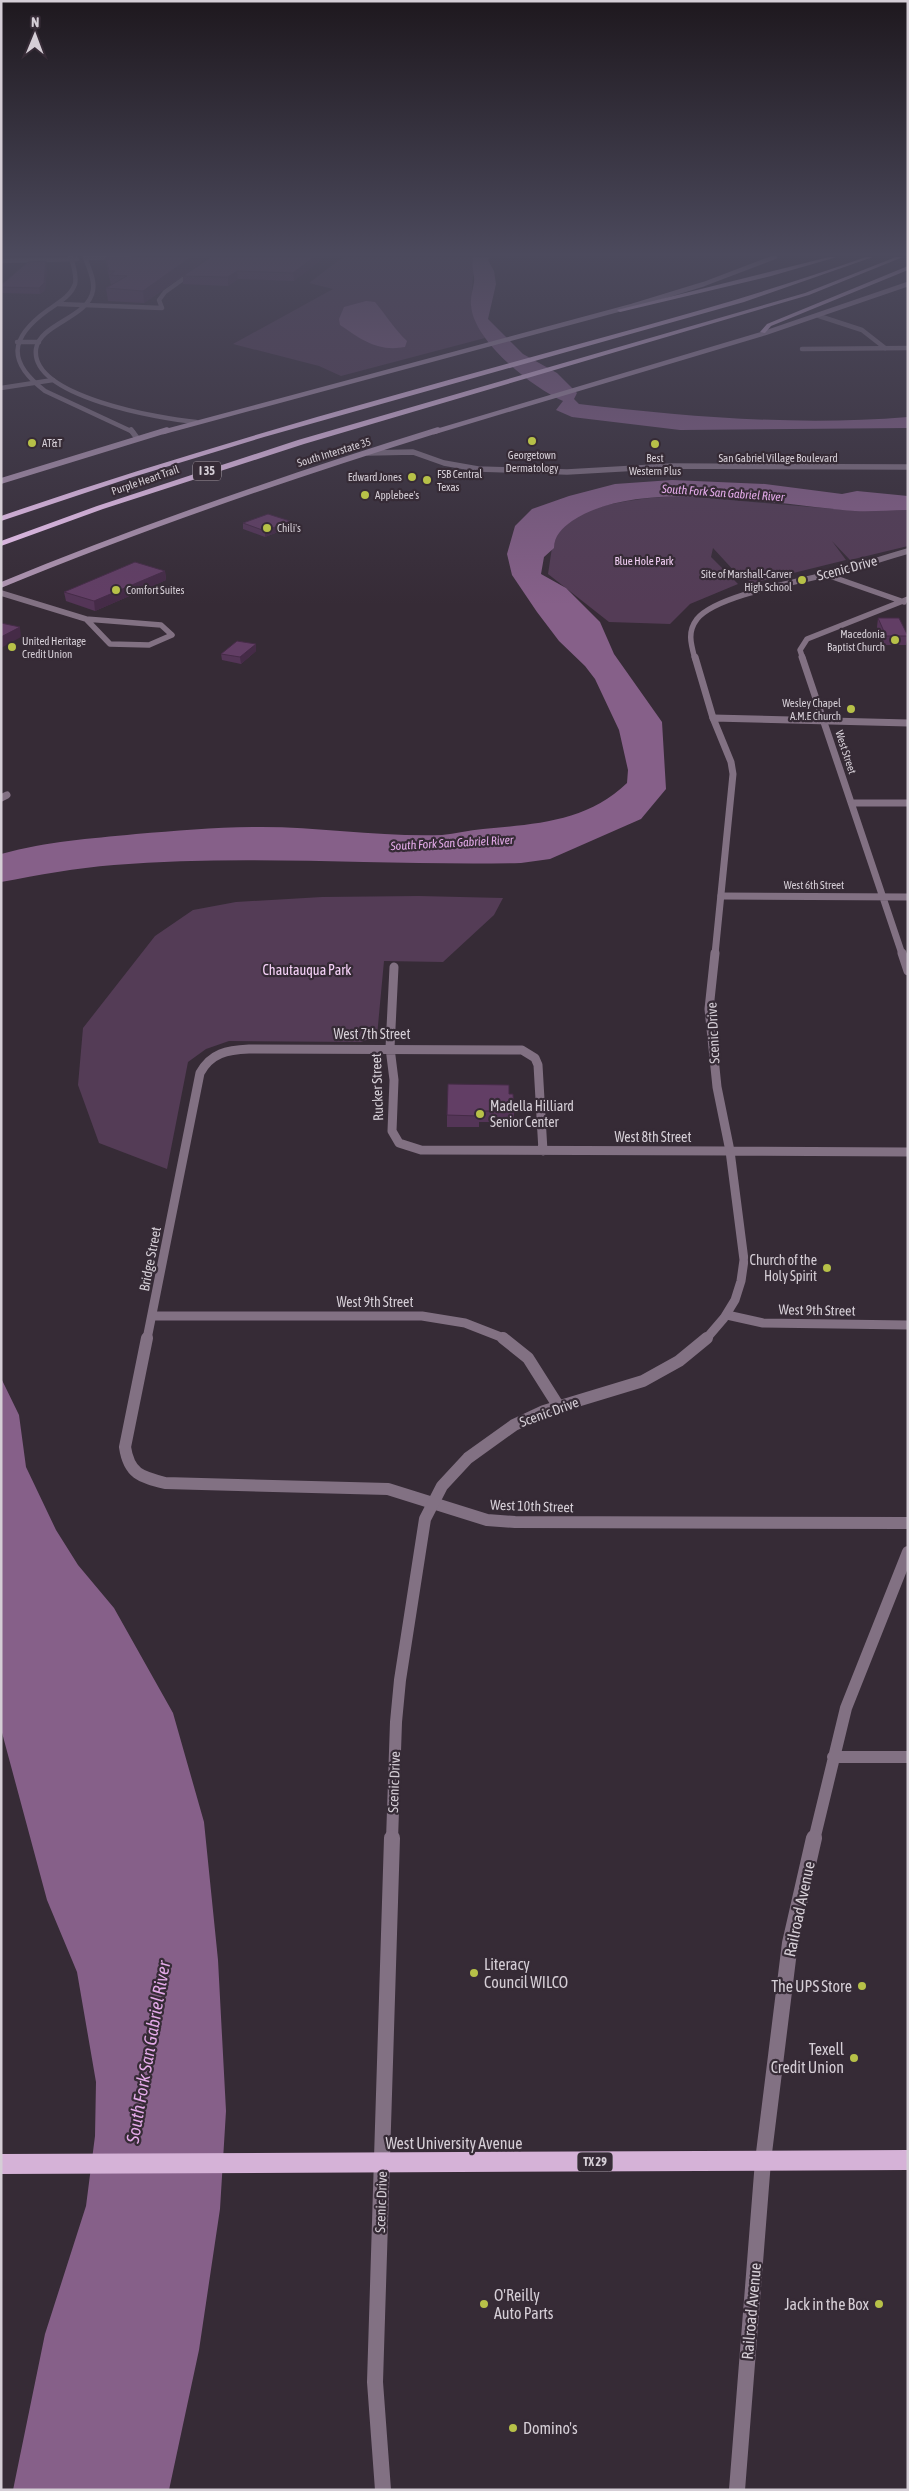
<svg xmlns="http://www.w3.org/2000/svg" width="909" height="2491" viewBox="0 0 909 2491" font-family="'Asap Condensed',sans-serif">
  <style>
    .green { fill: #543c56 }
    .water { fill: #866089 }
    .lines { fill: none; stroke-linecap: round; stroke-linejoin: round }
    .minor-far5 { stroke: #827183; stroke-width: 4.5 }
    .minor-far4 { stroke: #827183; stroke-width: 5.5 }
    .minor-far3 { stroke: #827183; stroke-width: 7 }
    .minor-far2 { stroke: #827183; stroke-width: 9 }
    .minor-far1 { stroke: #827183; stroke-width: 12 }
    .minor { stroke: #827183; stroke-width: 16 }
    .tertiary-far5 { stroke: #827183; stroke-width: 4.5 }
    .tertiary-far4 { stroke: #827183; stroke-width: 5.5 }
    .tertiary-far3 { stroke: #827183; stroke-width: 7 }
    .tertiary-far2 { stroke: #827183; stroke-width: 9 }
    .tertiary-far1 { stroke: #827183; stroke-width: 12 }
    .tertiary { stroke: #827183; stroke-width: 16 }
    .secondary-far1 { stroke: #b196b3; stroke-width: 4.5 }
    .secondary { stroke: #b196b3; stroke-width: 5.5 }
    .primary { fill: #d5b2d7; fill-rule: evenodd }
    .motorway { fill: #f6ccf9; fill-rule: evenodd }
    .wall { fill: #543557 }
    .shaded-wall { fill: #452b47 }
    .building { fill: #623e65; stroke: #452b47 }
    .poi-dot { fill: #b7c148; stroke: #362b36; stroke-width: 2 }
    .labels { text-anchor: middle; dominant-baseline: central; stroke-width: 4.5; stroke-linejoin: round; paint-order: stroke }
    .far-poi-label { font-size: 11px; fill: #d5ced6; stroke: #362b36; text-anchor: start }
    .far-street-label { font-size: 11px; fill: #d5ced6; stroke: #362b36 }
    .far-park-label { font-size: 11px; fill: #f6d2f8; stroke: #362b36 }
    .shield { fill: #362b36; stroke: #a59da6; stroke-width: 1 }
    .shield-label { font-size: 12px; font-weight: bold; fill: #d5ced6 }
    .far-water-label { font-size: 12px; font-style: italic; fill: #e5abea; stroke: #362b36 }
    .street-label { font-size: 14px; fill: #d5ced6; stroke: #362b36 }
    .park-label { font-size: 14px; fill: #f6d2f8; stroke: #362b36 }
    .poi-label { font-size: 14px; fill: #d5ced6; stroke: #362b36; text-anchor: start }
    .near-street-label { font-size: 16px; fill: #d5ced6; stroke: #362b36 }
    .near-poi-label { font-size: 16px; fill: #d5ced6; stroke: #362b36; text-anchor: start }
    .near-water-label { font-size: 18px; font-style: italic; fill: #e5abea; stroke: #362b36 }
  </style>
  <rect width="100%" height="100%" fill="#362b36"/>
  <path class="green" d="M343 257H482L473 276 471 306 485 338 341 376 319 366 233 344 333 289 309 283Z
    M684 496 858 511 908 510V546L850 560 832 541 846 560 753 583 736 573 713 548 711 557 738 584 690 604 670 624 609 622 548 574C550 563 551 550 554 540 566 502 652 497 684 496Z
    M419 896 503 898 494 915 443 962 384 961 377 1036 361 1042 229 1041 206 1049 188 1062 167 1169 99 1143 78 1085 83 1028 155 936 193 910 236 902 322 897Z"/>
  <path class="water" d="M474 257H490L488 260 494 271 496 284 488 319 523 354 557 373 577 393 574 399 579 404C689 417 797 426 908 417V428L680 430 572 417 556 410 563 401C533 388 473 341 471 305 470 297 473 290 474 282 475 273 470 266 474 257Z
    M366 301 375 302C386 315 395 330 407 341L405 347C378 352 362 340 340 325L339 319 344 307Z
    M672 480 765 484 842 494 857 491 908 496V510C890 510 872 512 855 511 776 505 639 476 572 521 562 528 554 536 554 548L544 557 541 574 566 588 600 622 614 654 662 722 666 789 641 819 550 859 521 863C385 866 249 854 114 865 76 868 39 875 1 882V854C50 841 87 839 136 834 175 831 213 827 253 827 316 826 378 837 442 835 455 834 469 830 483 829 535 824 587 822 627 783L628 770 619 730 595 679 585 666 559 641 537 612 512 575 507 554 515 526 532 509 569 496 615 484Z
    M1 1378 19 1415 26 1467 56 1530 78 1565 114 1608 173 1713 204 1822 218 1960 226 2111 220 2209 199 2350 169 2490H13L45 2334 86 2206 95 2136 96 2082 77 1972 47 1900 1 1729Z"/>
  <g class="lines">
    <path class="minor-far5" d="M85 258 130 257
      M58 304 162 308
      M162 308 159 300 165 292 193 272
      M819 316 862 330 885 348
      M17 342H39
      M1 388 53 380"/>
    <path class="minor-far4" d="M368 453 413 452 444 463 478 469 567 472 672 466 908 467
      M827 575 904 602
      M1 593 86 619
      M86 619 161 625 172 635 149 645 110 644Z
      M695 659C691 644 687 632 697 619 718 593 811 580 845 570 866 564 887 557 908 551
      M803 659 800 650 807 639 908 599"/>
    <path class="minor-far3" d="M695 657 713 718
      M802 657 902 954
      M1 798 7 795
      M852 803H908
      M721 896 908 897"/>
    <path class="minor-far2" d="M902 953 908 971
      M394 967 390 1048 394 1080 392 1131 399 1143 421 1150 730 1151
      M727 1315 763 1323 908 1325
      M153 1316H422L465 1323 506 1339
      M147 1339 200 1073C211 1053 227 1050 249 1049L522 1050 535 1058 538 1065 543 1151"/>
    <path class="minor-far1" d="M147 1338 125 1447C129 1474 141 1477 165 1483L388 1489 487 1520 515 1522 908 1523
      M503 1338 528 1358 559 1407
      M833 1757H908
      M814 1840 846 1708 908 1552"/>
    <path class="minor" d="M763 2161 790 1943 814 1838"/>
    <path class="tertiary-far5" d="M71 257C73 265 77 275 75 284 71 296 58 303 48 310 9 338 7 362 45 391L133 432
      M85 257C88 267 95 279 93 290 89 318 40 323 36 349 30 397 162 419 196 422
      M1 261 77 259
      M802 349 908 348"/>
    <path class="tertiary-far4" d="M131 430 137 438"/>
    <path class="tertiary-far3" d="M715 954 733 774 731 762 713 718 908 723"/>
    <path class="tertiary-far2" d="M730 1151 908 1152
      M706 1339 724 1318 735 1300 741 1281 744 1260 730 1151 717 1087 709 1009 715 953"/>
    <path class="tertiary-far1" d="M392 1840 396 1722 400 1680 425 1519 442 1486 468 1458 514 1425 544 1411 643 1381 679 1361 707 1338"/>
    <path class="tertiary" d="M383 2490 375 2382 392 1838
      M737 2490 763 2161"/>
    <path class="secondary-far1" d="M163 432 632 306 704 284 775 257
      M434 432 765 333 908 284"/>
    <path class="secondary" d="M1 481 167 430
      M1 585C144 526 290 476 438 430"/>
    <path class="primary" d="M908 2150V2170L1 2174V2154Z"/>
    <path class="motorway" d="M829 257H837L771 276 620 312 617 310Z
      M866 257H873L744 302 264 437 133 477 1 521V516C169 458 339 410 510 363 629 330 749 299 866 257Z
      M896 257H903L809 295 304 444 103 509 1 546V541L97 506 298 440 805 293Z
      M908 266V270L771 326 765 333 760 332 767 324Z"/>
  </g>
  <path class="wall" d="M105 257H207V258L184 275 324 257 294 281 238 279 228 286 183 284V276L144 303 108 301 106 288 111 285Z
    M47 268 45 290 40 294 1 293V285Z
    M290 521 291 527 265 537 243 529V523Z
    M165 571 166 580 95 611 66 601 64 592Z
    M878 618 908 636 906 645H885L877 627Z
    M256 651 241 664 222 660 221 654Z
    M509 1094 514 1111V1122H479V1127H447V1115Z"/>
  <path class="shaded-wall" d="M191 257H207V258L144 303 143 291Z
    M314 257H324L294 281 293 273Z
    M46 261 47 268 45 290 40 294 39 288Z
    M237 271 238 279 228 286V277Z
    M290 521 291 527 265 537V531Z
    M165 571 166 580 95 611 94 601Z
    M20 627 21 637 1 648V637Z
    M256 644V651L241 664 240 657Z"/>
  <path class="building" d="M106 257H191L143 291 106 288 127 276 110 275 115 271H109Z
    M211 257H314L293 273 237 271 228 277 183 276Z
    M46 261 44 283 39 288 1 287V285L28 262Z
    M268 514 290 521 265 531 243 523Z
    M135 562 165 571 94 601 64 592Z
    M878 618H899L908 636H886Z
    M1 623 20 627 1 637Z
    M237 641 256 644 240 657 221 654Z
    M448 1084 509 1085V1094H513L514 1111H478L479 1116 447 1115Z"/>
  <linearGradient id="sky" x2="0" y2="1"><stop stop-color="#1e181e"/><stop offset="0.42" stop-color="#4c4a5d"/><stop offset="1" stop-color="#4c4a5d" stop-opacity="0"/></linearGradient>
  <rect width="909" height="605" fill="url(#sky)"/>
  <g class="poi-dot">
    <circle cx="532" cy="441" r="5"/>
    <circle cx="32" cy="443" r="5"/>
    <circle cx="655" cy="444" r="5"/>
    <circle cx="412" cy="477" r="5"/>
    <circle cx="427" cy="480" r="5"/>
    <circle cx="365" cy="495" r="5"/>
    <circle cx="267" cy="528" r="5"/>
    <circle cx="802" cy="580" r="5"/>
    <circle cx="116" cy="590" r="5"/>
    <circle cx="895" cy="640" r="5"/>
    <circle cx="12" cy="647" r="5"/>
    <circle cx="851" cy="709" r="5"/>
    <circle cx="480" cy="1114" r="5"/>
    <circle cx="827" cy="1268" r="5"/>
    <circle cx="474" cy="1973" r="5"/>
    <circle cx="862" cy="1986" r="5"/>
    <circle cx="854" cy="2058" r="5"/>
    <circle cx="484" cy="2304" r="5"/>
    <circle cx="879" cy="2304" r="5"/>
    <circle cx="513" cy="2428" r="5"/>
  </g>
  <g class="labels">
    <g class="far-poi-label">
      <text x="42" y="443">AT&amp;T</text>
      <text x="532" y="455" text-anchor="middle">Georgetown<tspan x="532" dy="13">Dermatology</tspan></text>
      <text x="655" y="458" text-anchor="middle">Best<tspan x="655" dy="13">Western Plus</tspan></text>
      <text x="437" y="474">FSB Central<tspan x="437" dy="13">Texas</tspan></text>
      <text x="402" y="477" text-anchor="end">Edward Jones</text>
      <text x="375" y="495">Applebee's</text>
      <text x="277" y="528">Chili's</text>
      <text x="792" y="574" text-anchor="end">Site of Marshall-Carver<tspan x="792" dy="13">High School</tspan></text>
      <text x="126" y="590">Comfort Suites</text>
      <text x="885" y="634" text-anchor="end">Macedonia<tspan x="885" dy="13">Baptist Church</tspan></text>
      <text x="22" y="641">United Heritage<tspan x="22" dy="13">Credit Union</tspan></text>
      <text x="841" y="703" text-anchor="end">Wesley Chapel<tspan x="841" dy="13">A.M.E Church</tspan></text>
    </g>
    <g class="far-street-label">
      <text transform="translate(334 452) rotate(-17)">South Interstate 35</text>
      <text x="778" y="458">San Gabriel Village Boulevard</text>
      <text transform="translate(145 480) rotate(-19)">Purple Heart Trail</text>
      <text transform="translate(846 752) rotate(72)">West Street</text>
      <text x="814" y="885">West 6th Street</text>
    </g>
    <g class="far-park-label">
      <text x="644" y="561">Blue Hole Park</text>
    </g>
    <g class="shield">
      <rect x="193" y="461.5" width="28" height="19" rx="4"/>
      <rect x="577.5" y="2152.5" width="35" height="19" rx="4"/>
    </g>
    <g class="shield-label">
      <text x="207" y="471">I 35</text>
      <text x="595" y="2162">TX 29</text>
    </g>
    <g class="far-water-label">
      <text transform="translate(723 493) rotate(4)">South Fork San Gabriel River</text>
      <text transform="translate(452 843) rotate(-3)">South Fork San Gabriel River</text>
    </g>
    <g class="street-label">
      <text transform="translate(847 568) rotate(-15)">Scenic Drive</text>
      <text transform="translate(713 1033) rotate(-93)">Scenic Drive</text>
      <text x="372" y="1034">West 7th Street</text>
      <text transform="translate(377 1087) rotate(-92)">Rucker Street</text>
      <text x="653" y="1137">West 8th Street</text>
      <text transform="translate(150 1259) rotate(-79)">Bridge Street</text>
      <text x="375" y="1302">West 9th Street</text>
      <text transform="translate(817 1310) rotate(1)">West 9th Street</text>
      <text transform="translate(549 1412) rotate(-20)">Scenic Drive</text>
      <text transform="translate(532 1506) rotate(2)">West 10th Street</text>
      <text transform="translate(394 1782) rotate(-88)">Scenic Drive</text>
      <text transform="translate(381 2202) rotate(-88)">Scenic Drive</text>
    </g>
    <g class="park-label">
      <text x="307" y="970">Chautauqua Park</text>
    </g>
    <g class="poi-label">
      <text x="490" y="1106">Madella Hilliard<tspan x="490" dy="16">Senior Center</tspan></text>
      <text x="817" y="1260" text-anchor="end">Church of the<tspan x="817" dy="16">Holy Spirit</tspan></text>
    </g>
    <g class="near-street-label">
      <text transform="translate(799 1909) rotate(-78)">Railroad Avenue</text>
      <text x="454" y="2143">West University Avenue</text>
      <text transform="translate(751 2311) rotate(-85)">Railroad Avenue</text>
    </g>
    <g class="near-poi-label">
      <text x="484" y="1964">Literacy<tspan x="484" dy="18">Council WILCO</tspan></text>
      <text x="852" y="1986" text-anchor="end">The UPS Store</text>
      <text x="844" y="2049" text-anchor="end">Texell<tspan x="844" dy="18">Credit Union</tspan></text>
      <text x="494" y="2295">O'Reilly<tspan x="494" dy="18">Auto Parts</tspan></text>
      <text x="869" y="2304" text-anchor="end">Jack in the Box</text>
      <text x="523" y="2428">Domino's</text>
    </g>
    <g class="near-water-label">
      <text transform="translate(148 2052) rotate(-80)">South Fork San Gabriel River</text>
    </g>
  </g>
  <rect width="909" height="2491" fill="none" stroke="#d5ced6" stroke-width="5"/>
  <g transform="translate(35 35) rotate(1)" stroke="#362b36" stroke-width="4" paint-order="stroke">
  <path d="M0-4L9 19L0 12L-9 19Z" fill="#d5ced6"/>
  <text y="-8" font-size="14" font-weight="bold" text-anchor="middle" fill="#d5ced6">N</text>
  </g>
</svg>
